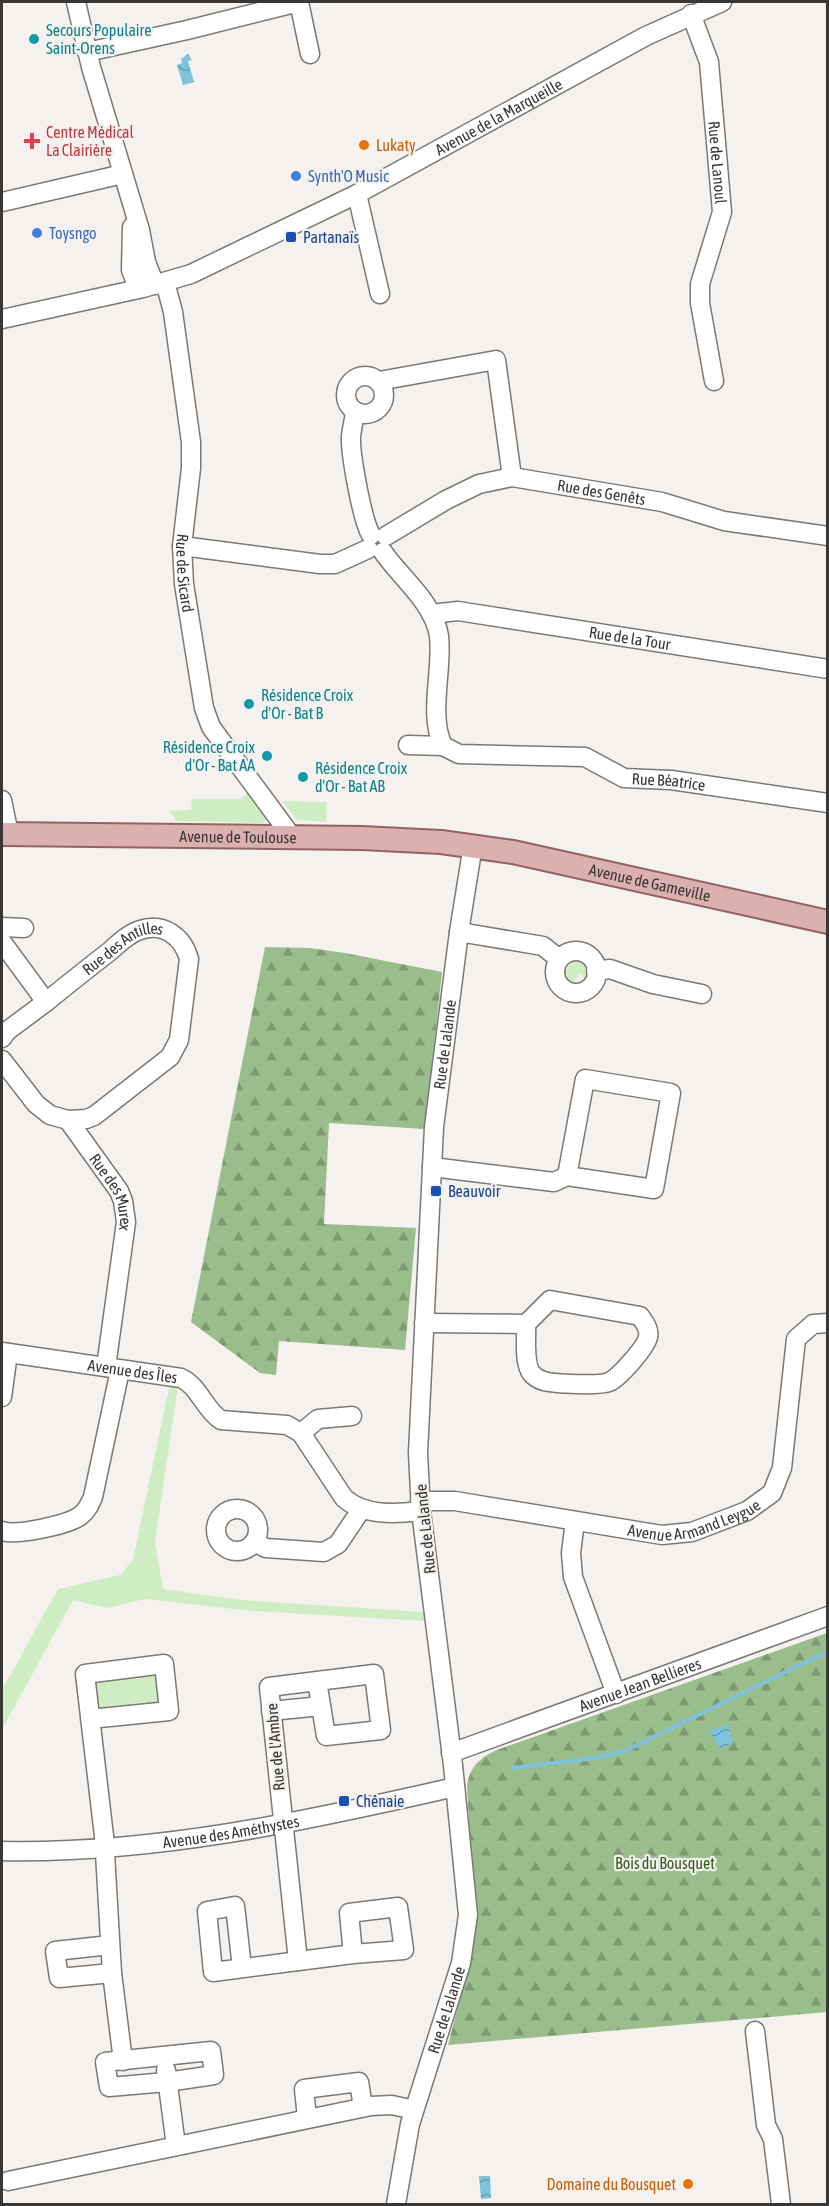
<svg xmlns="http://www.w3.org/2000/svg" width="829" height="2206" viewBox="0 0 829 2206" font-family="'Asap Condensed',sans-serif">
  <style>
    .green { fill: #ceedc2 }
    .forest { fill: url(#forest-firs) }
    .water { fill: url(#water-waves) }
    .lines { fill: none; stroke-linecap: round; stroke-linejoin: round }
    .stream { stroke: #7ec3db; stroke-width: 4 }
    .minor-casing { stroke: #7b7976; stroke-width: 21 }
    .major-casing { stroke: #926362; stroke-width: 26 }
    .minor { stroke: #fff; stroke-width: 18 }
    .major { stroke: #dbb0af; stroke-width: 22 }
    .culture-dot { fill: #0f9aa8; stroke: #f4f1ee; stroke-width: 2 }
    .health-dot { fill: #e0444e; stroke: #f4f1ee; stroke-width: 2 }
    .food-dot { fill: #e8710a; stroke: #f4f1ee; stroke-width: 2 }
    .shop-dot { fill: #3f7fe0; stroke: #f4f1ee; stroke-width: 2 }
    .transit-dot { fill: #1a4fb4; stroke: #f4f1ee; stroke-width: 2 }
    .labels { text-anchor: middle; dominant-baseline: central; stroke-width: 4.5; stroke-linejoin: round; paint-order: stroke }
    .culture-label { font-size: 16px; fill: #0d838f; stroke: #f4f1ee; text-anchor: start }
    .street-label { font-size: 16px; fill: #383736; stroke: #f4f1ee }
    .health-label { font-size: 16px; fill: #be3a42; stroke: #f4f1ee; text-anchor: start }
    .food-label { font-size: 16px; fill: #c56008; stroke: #f4f1ee; text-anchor: start }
    .shop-label { font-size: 16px; fill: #366cbe; stroke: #f4f1ee; text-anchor: start }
    .transit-label { font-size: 16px; fill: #164399; stroke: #f4f1ee; text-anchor: start }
    .park-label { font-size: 16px; fill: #325e1c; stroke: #f4f1ee }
  </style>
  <defs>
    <pattern id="forest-firs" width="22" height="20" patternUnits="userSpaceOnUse" patternTransform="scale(1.5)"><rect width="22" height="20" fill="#9abd8c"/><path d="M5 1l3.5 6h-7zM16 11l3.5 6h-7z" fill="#7f9a73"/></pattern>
    <pattern id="water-waves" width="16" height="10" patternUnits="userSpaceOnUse" patternTransform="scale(1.5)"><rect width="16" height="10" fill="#7ec3db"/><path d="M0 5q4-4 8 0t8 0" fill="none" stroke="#689fb2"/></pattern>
  </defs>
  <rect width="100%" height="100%" fill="#f4f1ee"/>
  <path class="green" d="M248 793 266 817 263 823 175 821V817L170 813V811L191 810 192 799H240Z
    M282 801 327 802 326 822 297 820Z
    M572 954 585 958 590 968 587 981 581 974 574 980 579 987C565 989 553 980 559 965L566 970 571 964 565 957Z
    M170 1383 178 1385 155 1542 163 1589 240 1600 424 1612 425 1621 252 1611 145 1599 107 1608 73 1600 2 1729V1690L58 1589 120 1575 133 1560Z
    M160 1671 159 1707 95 1713 91 1681Z"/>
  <path class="forest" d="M265 947 310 948 345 953 442 972 425 1129 329 1123 324 1224 416 1228 405 1350 279 1341 276 1375 260 1373 191 1322Z
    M827 1633V2012L448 2045 473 1949 474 1908 467 1786C469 1768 479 1759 494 1751Z"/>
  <path class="water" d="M188 54 192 60 188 61 194 82 183 85 177 65 182 63 181 59Z
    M728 1724 733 1743 720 1749 709 1731Z
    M479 2176H490L491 2198 481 2199Z"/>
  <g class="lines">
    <path class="stream" d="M513 1768 594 1758 625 1751 812 1659 828 1653"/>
    <g class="minor-casing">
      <g id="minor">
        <path d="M76 2 91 67 140 230 146 262 155 285"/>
        <path id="s1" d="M691 14 709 62 722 212 700 284V303L714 381"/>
        <path d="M87 52 187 30 299 2 310 54"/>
        <path d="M357 194 380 294"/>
        <path d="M2 202 123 174"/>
        <path d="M132 227 131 270 138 288"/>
        <path id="s2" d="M165 282 173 312 191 442V468L182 546 184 584 204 708 211 727 292 837"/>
        <path id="s3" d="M2 319 143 288 191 274 357 194 646 36 722 2"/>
        <circle cx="365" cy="395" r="19"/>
        <path d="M379 381 496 360 512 477"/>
        <path d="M355 412C354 420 352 428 351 436 350 453 362 520 371 535"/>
        <path id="s4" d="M386 536 446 500 479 484 512 477 662 502 724 521 828 536"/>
        <path d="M182 546 320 564H335L368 549"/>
        <path d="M383 552C401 578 434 603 439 636 443 670 428 714 443 746"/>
        <path id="s5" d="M431 614 458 611 828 669"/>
        <path id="s6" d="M408 745 443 746 459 754 585 757 624 778 671 780 828 803"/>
        <path d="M2 800 9 834"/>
        <path d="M2 927 24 928"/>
        <path d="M459 932 543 946 559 959"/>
        <path id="s7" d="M2 942 46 1002C67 985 88 968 109 952 118 944 128 934 140 930 164 922 183 937 189 959L179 1040 170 1057 94 1116 86 1119 68 1120"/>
        <circle cx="576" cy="972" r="21"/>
        <path d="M596 971 610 969 653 984 702 994"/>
        <path d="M2 1038 7 1031 46 1002"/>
        <path id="s8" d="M2 1060 36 1104 50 1115 68 1120 119 1191 123 1201 126 1222 106 1367"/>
        <path d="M432 1167 554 1182 567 1176 654 1189 671 1093 585 1079 567 1176"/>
        <path d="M424 1323 526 1324C527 1338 523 1363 532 1374 535 1377 540 1380 544 1381 554 1384 600 1386 609 1382 619 1378 646 1347 648 1337 650 1329 644 1322 640 1316L550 1300 526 1324"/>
        <path id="s9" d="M2 1352 181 1378C199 1386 204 1409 221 1420L287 1425 301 1433 344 1498C364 1516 395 1514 421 1511"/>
        <path d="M2 1397 8 1353"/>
        <path d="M301 1433 318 1419 352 1416"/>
        <path id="s10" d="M420 1501H455L662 1535 692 1532 747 1511 772 1493 782 1468 796 1339 813 1324 828 1323"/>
        <circle cx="237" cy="1530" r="21"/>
        <path d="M575 1521 571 1553 573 1577 616 1694"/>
        <path d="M2 1531C16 1536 67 1525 80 1516 87 1511 90 1504 93 1497L120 1370"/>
        <path d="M254 1542 266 1548 324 1552 338 1544 361 1510"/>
        <path d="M271 1711 321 1706"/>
        <path d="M90 1719 169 1711 164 1664 85 1674 104 1836 112 1973 123 2061"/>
        <path id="s11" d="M451 1753 828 1616"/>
        <path id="s12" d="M2 1851C155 1854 306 1821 455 1787"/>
        <path d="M110 1945 55 1951 59 1978 112 1973"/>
        <path d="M298 1961 269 1687 374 1674 381 1730 326 1736 317 1681"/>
        <path d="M242 1968 235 1906 207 1911 213 1972 353 1954 404 1950 398 1907 349 1913 353 1954"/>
        <path d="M755 2031 766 2125 773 2139 781 2204"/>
        <path d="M211 2051 214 2075 167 2082 109 2087 105 2062Z"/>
        <path d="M166 2070 176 2146"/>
        <path d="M307 2118 304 2089 359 2082 363 2107"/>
        <path d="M8 2181 371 2106 392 2105 414 2110"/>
        <path id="s13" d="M396 2204 410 2124 461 1963 468 1915 453 1765 421 1511 418 1453 434 1127 459 932 473 845"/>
      </g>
    </g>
    <g class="major-casing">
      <g id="major">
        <path id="s14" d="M2 834 362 838 441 842 513 852 828 922"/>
      </g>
    </g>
    <use href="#minor" class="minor"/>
    <use href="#major" class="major"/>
  </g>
  <g class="culture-dot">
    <circle cx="34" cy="39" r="6"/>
    <circle cx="249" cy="704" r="6"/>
    <circle cx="267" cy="756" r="6"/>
    <circle cx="303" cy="777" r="6"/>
  </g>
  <path class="health-dot" d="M29 132h6v6h6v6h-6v6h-6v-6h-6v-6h6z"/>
  <g class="food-dot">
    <circle cx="364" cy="145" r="6"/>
    <circle cx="688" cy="2184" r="6"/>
  </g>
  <g class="shop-dot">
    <circle cx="296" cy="176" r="6"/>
    <circle cx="37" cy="233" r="6"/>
  </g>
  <g class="transit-dot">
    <rect x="285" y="231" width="12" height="12" rx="3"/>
    <rect x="430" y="1185" width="12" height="12" rx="3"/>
    <rect x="338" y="1795" width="12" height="12" rx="3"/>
  </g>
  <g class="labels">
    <g class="culture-label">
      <text x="46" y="30">Secours Populaire<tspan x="46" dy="18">Saint-Orens</tspan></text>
      <text x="261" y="695">Résidence Croix<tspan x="261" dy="18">d'Or - Bat B</tspan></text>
      <text x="255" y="747" text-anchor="end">Résidence Croix<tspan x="255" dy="18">d'Or - Bat AA</tspan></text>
      <text x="315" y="768">Résidence Croix<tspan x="315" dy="18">d'Or - Bat AB</tspan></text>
    </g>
    <g class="street-label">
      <text stroke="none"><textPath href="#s3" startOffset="540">Avenue de la Marqueille</textPath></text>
      <text stroke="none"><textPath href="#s1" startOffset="152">Rue de Lanoul</textPath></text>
      <text stroke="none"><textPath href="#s4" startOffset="231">Rue des Genêts</textPath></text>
      <text stroke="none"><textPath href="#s2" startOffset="294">Rue de Sicard</textPath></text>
      <text stroke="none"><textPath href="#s5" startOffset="201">Rue de la Tour</textPath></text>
      <text stroke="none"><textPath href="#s6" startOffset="268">Rue Béatrice</textPath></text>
      <text stroke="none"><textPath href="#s14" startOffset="236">Avenue de Toulouse</textPath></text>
      <text stroke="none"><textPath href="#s14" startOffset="652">Avenue de Gameville</textPath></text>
      <text stroke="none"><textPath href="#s7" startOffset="170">Rue des Antilles</textPath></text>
      <text stroke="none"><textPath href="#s13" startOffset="1173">Rue de Lalande</textPath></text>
      <text stroke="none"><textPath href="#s8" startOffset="178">Rue des Murex</textPath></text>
      <text stroke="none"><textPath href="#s9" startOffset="132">Avenue des Îles</textPath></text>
      <text stroke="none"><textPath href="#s10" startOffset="279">Avenue Armand Leygue</textPath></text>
      <text transform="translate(425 1529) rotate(-96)">Rue de Lalande</text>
      <text stroke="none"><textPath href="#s11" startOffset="201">Avenue Jean Bellieres</textPath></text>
      <text transform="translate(275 1747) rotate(-95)">Rue de l'Ambre</text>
      <text stroke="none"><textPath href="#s12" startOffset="230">Avenue des Améthystes</textPath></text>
      <text stroke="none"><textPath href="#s13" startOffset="201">Rue de Lalande</textPath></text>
    </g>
    <g class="health-label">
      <text x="46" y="132">Centre Médical<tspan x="46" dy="18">La Clairière</tspan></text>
    </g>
    <g class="food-label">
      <text x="376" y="145">Lukaty</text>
      <text x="676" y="2184" text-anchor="end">Domaine du Bousquet</text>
    </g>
    <g class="shop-label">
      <text x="308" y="176">Synth'O Music</text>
      <text x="49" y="233">Toysngo</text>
    </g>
    <g class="transit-label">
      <text x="303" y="237">Partanaïs</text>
      <text x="448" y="1191">Beauvoir</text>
      <text x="356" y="1801">Chênaie</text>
    </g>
    <g class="park-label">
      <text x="665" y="1863">Bois du Bousquet</text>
    </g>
  </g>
  <rect width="829" height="2206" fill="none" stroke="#383736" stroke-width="6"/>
</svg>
